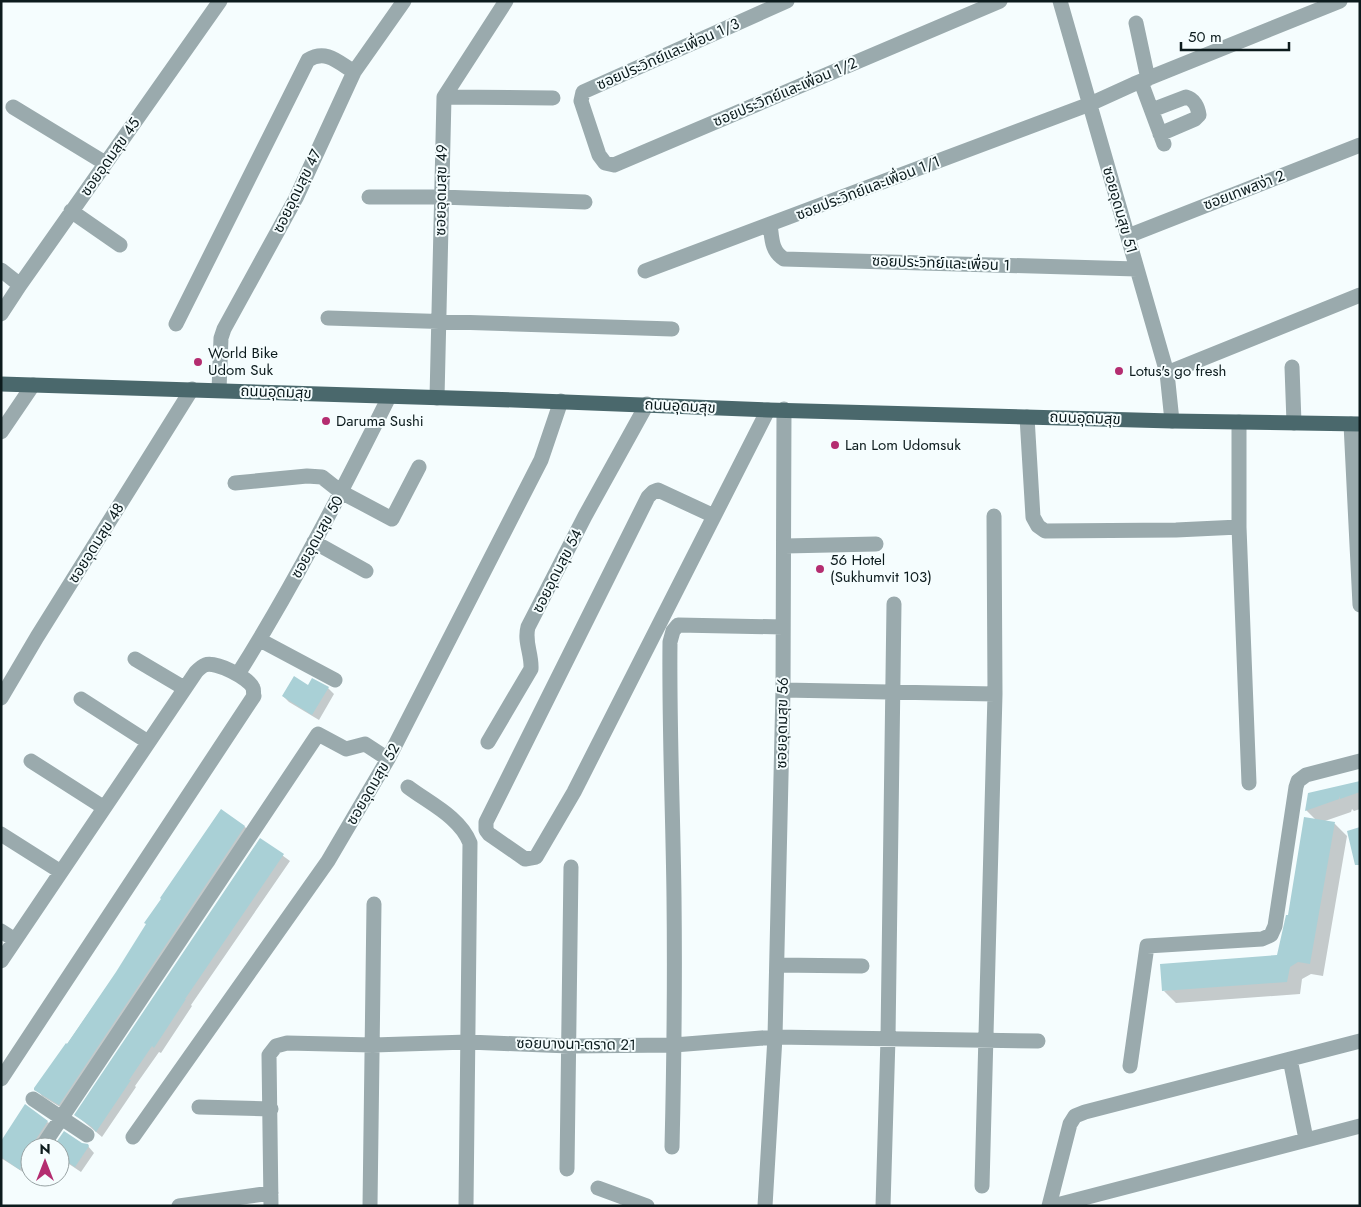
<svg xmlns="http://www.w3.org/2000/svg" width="1361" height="1207" viewBox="0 0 1361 1207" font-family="Jost,'Noto Sans Thai',sans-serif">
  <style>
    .shadow { fill: #0003 }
    .building { fill: #a9d0d6 }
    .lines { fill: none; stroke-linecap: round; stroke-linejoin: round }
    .minor { stroke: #9aaaad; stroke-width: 15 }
    .major { stroke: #4a686c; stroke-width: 15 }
    .poi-dot { fill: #b42d70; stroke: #f5fdfe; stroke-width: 2 }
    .labels { text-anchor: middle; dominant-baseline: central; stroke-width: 4; stroke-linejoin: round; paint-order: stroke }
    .street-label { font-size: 15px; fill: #0c1b1d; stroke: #f5fdfe }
    .poi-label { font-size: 15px; fill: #0c1b1d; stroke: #f5fdfe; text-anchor: start }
  </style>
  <rect width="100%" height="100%" fill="#f5fdfe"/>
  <path class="shadow" d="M309 686 328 688 334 694 319 720 289 702 283 696Z
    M1360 782V809L1354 811 1352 809 1351 812 1322 822 1335 824 1347 836 1323 976 1311 974 1302 979 1300 994 1176 1003 1164 991 1278 957 1317 821 1306 810Z
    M221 811 245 827 251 833 65 1110 42 1096 36 1089 117 972Z
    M260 839 290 861 191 1005 192 1006 161 1053 159 1052 135 1086 136 1087 102 1137 76 1115Z
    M48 1122 54 1128 41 1147H30V1164L28 1167 26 1174 1 1158V1143Z
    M81 1144 87 1145 94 1153 81 1172 60 1158V1147H55Z"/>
  <path class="building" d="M294 676 308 685 312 678 329 687 312 715 282 696Z
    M1360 781V792L1340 799V796L1339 799 1305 811 1308 793Z
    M221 809 245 826 59 1105 34 1090V1088L66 1043 67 1044 116 972 146 924 144 923 161 899 160 898Z
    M1304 817 1335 822 1310 964 1298 962 1290 967 1287 982 1162 991 1160 964 1277 955 1286 915H1288Z
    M1360 827V865H1355L1347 831Z
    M260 838 284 854 185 999H186L154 1048 152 1046 129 1080H131L96 1132 92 1127 74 1115Z
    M25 1104 48 1121 34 1142 33 1147H30V1156L25 1157 22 1161 20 1170 1 1157V1141Z
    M64 1131 82 1143 88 1144 89 1146 75 1167 60 1157V1147H53Z"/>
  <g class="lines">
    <path class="minor" d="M787 1 583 92 581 101 599 155 605 163 614 165 1000 1
      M1060 1 1167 373 1172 421
      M1136 23 1148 79
      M1141 82 1164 144
      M444 97 553 98
      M13 107 105 163
      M1152 110 1186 97C1194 99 1198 107 1199 115L1195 119 1160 134
      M369 197H441L585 202
      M71 211 120 245
      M770 224C772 238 771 251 784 259L1137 269
      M1128 236 1360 145
      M1 270 20 285
      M645 271 1090 104 1134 84 1340 1
      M1 314 20 285 220 1
      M328 318 672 329
      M176 324 308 60C326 49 338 62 354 72
      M1292 367 1294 423
      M1167 373 1360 295
      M219 390 221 338 224 329 296 198 354 72 404 1
      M437 398 444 97 506 1
      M1027 417 1033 517 1038 526 1045 531 1176 530 1239 527V422
      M1351 424 1360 605
      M1 432 33 385
      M235 483 307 476 322 477 341 492 392 519 419 467
      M714 516 658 490 653 492 648 497 486 822V830L489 834 525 859 536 857 574 792 768 410
      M1239 527 1249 783
      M314 542 366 571
      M785 546 876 544
      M260 640 335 680
      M135 659 184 688
      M238 674C294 585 342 491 389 397
      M783 690 995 694 994 516
      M1 698 37 637 192 389
      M81 699 148 742
      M488 742 531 669C532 654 524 642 528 627L585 516 647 404
      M31 761 103 807
      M408 787C429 803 460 817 470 843L466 1206
      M1 834 61 872
      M1 931 15 940
      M1 961 196 672C198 670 202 666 205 665 216 661 249 678 253 688 254 690 253 693 254 696L1 1079
      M777 965 862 966
      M1290 1059 1306 1139
      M1130 1066 1147 946 1262 939 1271 935 1275 926 1296 787 1298 781 1306 775 1360 761
      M33 1099 87 1135
      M199 1107 271 1109
      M133 1137 328 861 388 759 541 460 561 401
      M42 1147 318 734 346 749 365 744 388 759
      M672 1147C674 1064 675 980 674 897 673 812 669 727 670 642L673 631 678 625 783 627
      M29 1167 30 1165
      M567 1169 571 867
      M982 1186 995 694
      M598 1188 647 1206
      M179 1206 271 1193
      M271 1206 269 1055 276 1046 287 1043 373 1045 468 1042 569 1046 674 1045 775 1037 1038 1041
      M370 1206 374 904
      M765 1206 775 1037 783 690 784 409
      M883 1206 888 1038 894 604
      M1049 1206 1070 1124 1075 1116 1085 1112 1360 1041
      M1053 1206 1360 1126"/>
    <path class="major" d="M1 384 514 400 768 410 1172 421 1360 424"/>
  </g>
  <g class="poi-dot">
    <circle cx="198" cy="362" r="5"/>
    <circle cx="1119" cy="371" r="5"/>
    <circle cx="326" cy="421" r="5"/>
    <circle cx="835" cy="445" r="5"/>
    <circle cx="820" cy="569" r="5"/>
  </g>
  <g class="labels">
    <g class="street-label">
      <text transform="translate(668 54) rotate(-24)">ซอยประวิทย์และเพื่อน 1/3</text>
      <text transform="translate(785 92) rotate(-23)">ซอยประวิทย์และเพื่อน 1/2</text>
      <text transform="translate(110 157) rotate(-55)">ซอยอุดมสุข 45</text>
      <text transform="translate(868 188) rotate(-21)">ซอยประวิทย์และเพื่อน 1/1</text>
      <text transform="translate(441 190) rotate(-89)">ซอยอุดมสุข 49</text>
      <text transform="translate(1244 190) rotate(-21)">ซอยเทพสง่า 2</text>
      <text transform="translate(297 191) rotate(-64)">ซอยอุดมสุข 47</text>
      <text transform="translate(1120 210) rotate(74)">ซอยอุดมสุข 51</text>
      <text transform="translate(941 263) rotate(2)">ซอยประวิทย์และเพื่อน 1</text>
      <text transform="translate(276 392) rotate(2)">ถนนอุดมสุข</text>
      <text transform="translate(680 406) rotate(3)">ถนนอุดมสุข</text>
      <text transform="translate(1085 418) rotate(2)">ถนนอุดมสุข</text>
      <text transform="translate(317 537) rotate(-61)">ซอยอุดมสุข 50</text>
      <text transform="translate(96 543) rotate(-58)">ซอยอุดมสุข 48</text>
      <text transform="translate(557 571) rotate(-63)">ซอยอุดมสุข 54</text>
      <text transform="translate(782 723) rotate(-89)">ซอยอุดมสุข 56</text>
      <text transform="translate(373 784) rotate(-60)">ซอยอุดมสุข 52</text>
      <text transform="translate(576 1044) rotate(1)">ซอยบางนา-ตราด 21</text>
    </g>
    <g class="poi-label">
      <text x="208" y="353">World Bike<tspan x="208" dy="17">Udom Suk</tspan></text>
      <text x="1129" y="371">Lotus's go fresh</text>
      <text x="336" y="421">Daruma Sushi</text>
      <text x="845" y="445">Lan Lom Udomsuk</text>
      <text x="830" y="560">56 Hotel<tspan x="830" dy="17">(Sukhumvit 103)</tspan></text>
    </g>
  </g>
  <rect width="1361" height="1207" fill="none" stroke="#0c1b1d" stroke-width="5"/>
  <g transform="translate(45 1162)"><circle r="24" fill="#f5fdfe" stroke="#98a3a4"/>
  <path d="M0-4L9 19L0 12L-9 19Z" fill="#b42d70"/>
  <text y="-8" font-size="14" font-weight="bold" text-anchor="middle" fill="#0c1b1d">N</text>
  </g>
  <path d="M1181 42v8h108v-8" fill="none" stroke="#0c1b1d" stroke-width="2.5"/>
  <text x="1188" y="42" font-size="15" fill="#0c1b1d" stroke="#f5fdfe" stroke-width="4" paint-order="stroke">50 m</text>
</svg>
